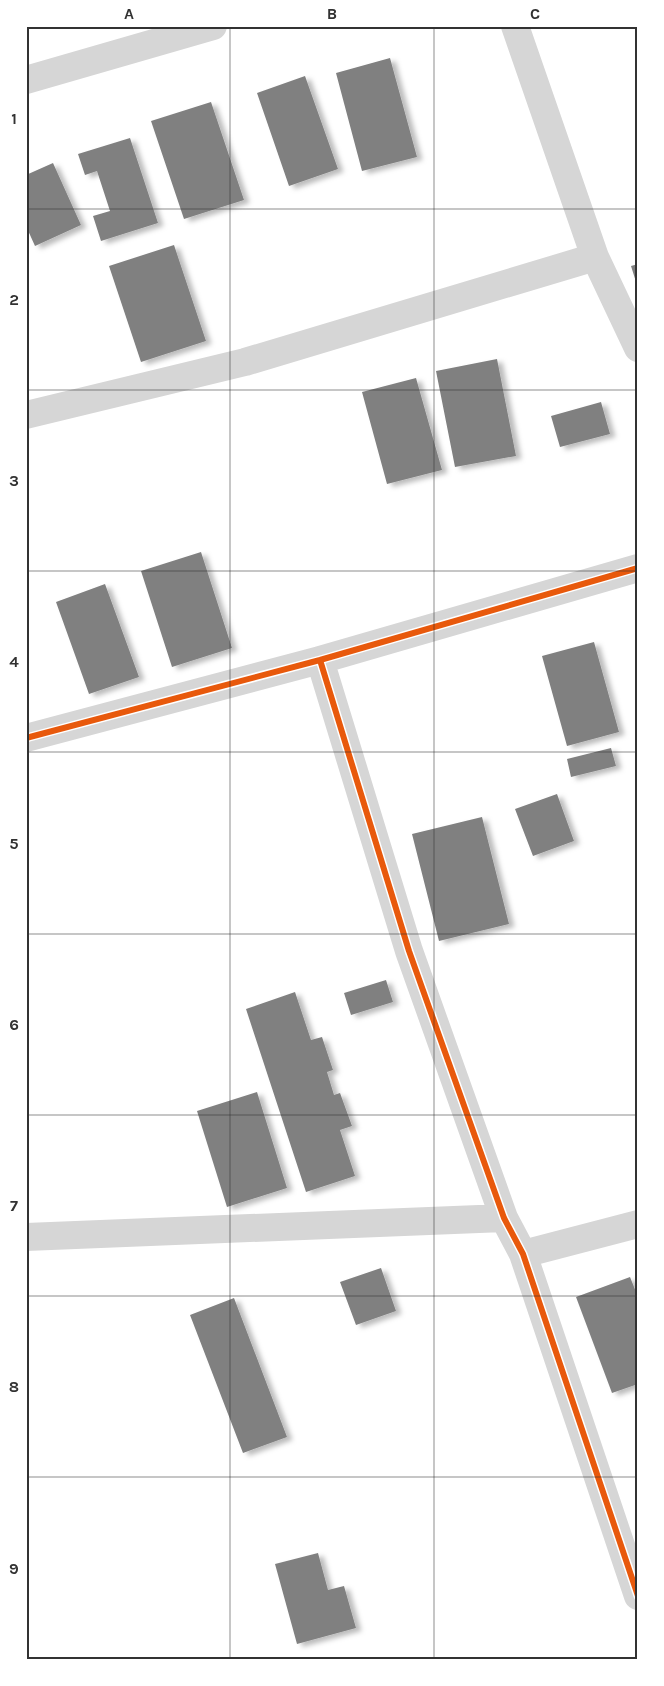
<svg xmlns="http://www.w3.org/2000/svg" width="664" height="1686" viewBox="0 0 664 1686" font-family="Karla,sans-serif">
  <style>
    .building { fill: #808080; filter: url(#shadow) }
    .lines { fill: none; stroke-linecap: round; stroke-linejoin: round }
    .street { stroke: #d6d6d6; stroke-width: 28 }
    .cycleway-casing { stroke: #fff; stroke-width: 9 }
    .cycleway { stroke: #e8590c; stroke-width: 6 }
    .grid { fill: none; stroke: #323232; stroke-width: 1; stroke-opacity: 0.55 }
    .neatline { fill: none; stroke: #323232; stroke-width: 2 }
    .grid-label { font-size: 16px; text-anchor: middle; font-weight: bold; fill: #323232 }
  </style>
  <defs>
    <filter id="shadow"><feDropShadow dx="5.5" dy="3" stdDeviation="2.5" flood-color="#0004"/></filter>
  </defs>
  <rect width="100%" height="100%" fill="#fff"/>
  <path class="building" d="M390 58 417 157 362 171 336 73Z
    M305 76 338 169 289 186 257 93Z
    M211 102 244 200 184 219 151 121Z
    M130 138 158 223 101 241 93 216 110 211 97 171 85 175 78 154Z
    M53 163 81 225 35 246 26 226V175Z
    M174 245 206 341 141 362 109 266Z
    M638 264V285H637L631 266Z
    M497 359 516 456 455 467 436 371Z
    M416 378 442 470 387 484 362 392Z
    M601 402 610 434 560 447 551 416Z
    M201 552 232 648 172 667 141 571Z
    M105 584 139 677 89 694 56 602Z
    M594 642 619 732 567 746 542 656Z
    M611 748 616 766 571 777 567 759Z
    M557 794 574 841 533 856 515 809Z
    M482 817 509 924 439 941 412 834Z
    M386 980 393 1002 351 1015 344 993Z
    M295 992 311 1040 322 1037 333 1070 327 1072 334 1095 340 1093 352 1126 340 1130 355 1176 306 1192 246 1009Z
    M257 1092 287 1188 227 1207 197 1111Z
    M381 1268 396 1311 356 1325 340 1282Z
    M630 1277 638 1297V1384L612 1393 576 1297Z
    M234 1298 287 1437 243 1453 190 1315Z
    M318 1553 328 1590 344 1586 356 1628 297 1644 275 1564Z"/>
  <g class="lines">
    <path class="street" d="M515 26 595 257 638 348
      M26 80 213 26
      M26 415 245 362 595 257
      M320 660 409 951 504 1218 523 1254 638 1596
      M26 738 320 660 638 568
      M26 1237 504 1218
      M523 1254 638 1224"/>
    <g class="cycleway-casing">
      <path id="cycleway" d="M320 660 409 951 504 1218 523 1254 638 1596
        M26 738 320 660 638 568"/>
    </g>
    <use href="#cycleway" class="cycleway"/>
  </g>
  <path class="grid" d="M230 26V1660M434 26V1660M26 209H638M26 390H638M26 571H638M26 752H638M26 934H638M26 1115H638M26 1296H638M26 1477H638"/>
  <rect width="664" height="1686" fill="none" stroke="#ffffff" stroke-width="55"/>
  <rect x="28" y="28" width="608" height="1630" class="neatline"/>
  <g class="grid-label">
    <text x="129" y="19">A</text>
    <text x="332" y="19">B</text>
    <text x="535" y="19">C</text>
    <text x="14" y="124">1</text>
    <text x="14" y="305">2</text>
    <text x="14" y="486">3</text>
    <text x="14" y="667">4</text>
    <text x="14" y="849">5</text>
    <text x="14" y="1030">6</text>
    <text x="14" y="1211">7</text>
    <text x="14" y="1392">8</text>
    <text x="14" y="1574">9</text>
  </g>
</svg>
